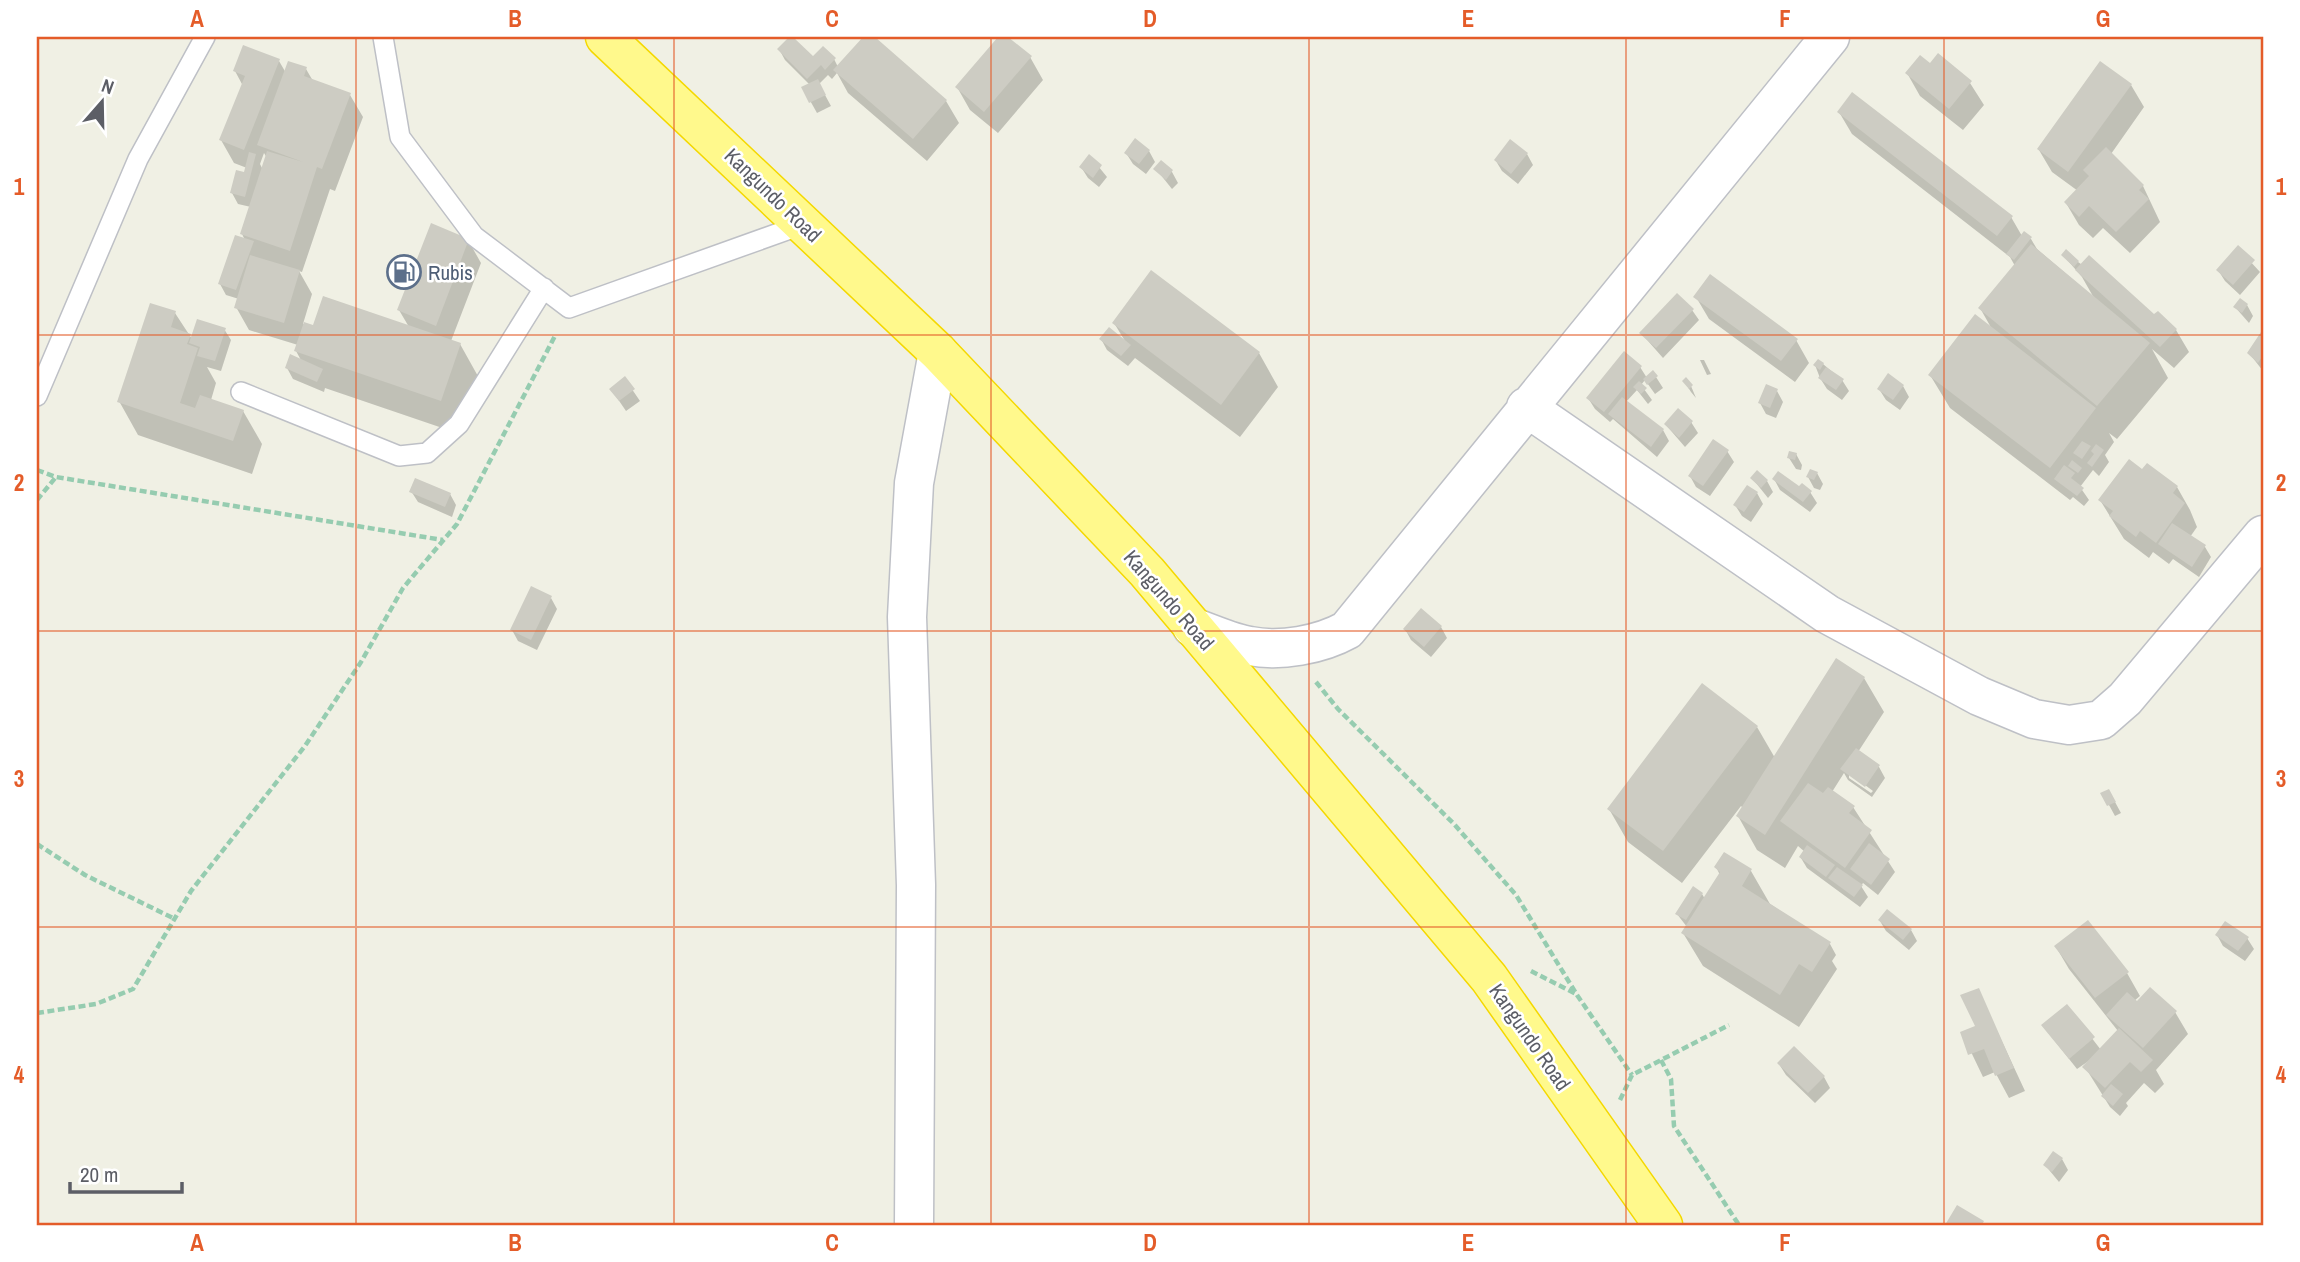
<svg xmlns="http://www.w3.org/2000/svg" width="2300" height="1262" viewBox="0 0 2300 1262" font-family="'Archivo Narrow',sans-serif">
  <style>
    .shadow { fill: #0003; fill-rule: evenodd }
    .building { fill: #cdccc3 }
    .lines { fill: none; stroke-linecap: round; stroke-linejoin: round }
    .lane-casing { stroke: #bec0c6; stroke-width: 22 }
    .street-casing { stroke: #bec0c6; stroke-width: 41 }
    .highway-casing { stroke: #f4d800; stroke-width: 41 }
    .path { stroke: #96ccb0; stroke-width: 4.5; stroke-dasharray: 7 3.5; stroke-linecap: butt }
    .lane { stroke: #fff; stroke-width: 19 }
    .street { stroke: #fff; stroke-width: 38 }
    .highway { stroke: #fff98c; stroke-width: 38 }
    .grid { fill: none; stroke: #e45c29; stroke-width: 2; stroke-opacity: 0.55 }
    .labels { text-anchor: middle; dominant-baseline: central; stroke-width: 5; stroke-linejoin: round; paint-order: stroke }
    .street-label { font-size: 21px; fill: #5c5e66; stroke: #fff }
    .service-label { font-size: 21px; fill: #4e5e75; stroke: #fff; text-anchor: start }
    .neatline { fill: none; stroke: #e45c29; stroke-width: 2.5 }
    .grid-label { font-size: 23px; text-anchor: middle; font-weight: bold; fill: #e45c29 }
  </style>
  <rect width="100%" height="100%" fill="#f0f0e4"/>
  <path class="shadow" d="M865 37H873L946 101 959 123 927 161 848 93 837 73 832 79 828 75 819 84 831 106 817 113 803 88 810 85 785 60 779 49 813 59H834L838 67Z
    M1000 37H1005L1030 57 1043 80 998 133 970 110 957 87Z
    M279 61 286 73 306 69 313 81 350 95 363 117 335 191 330 189 302 272 299 271 312 294 303 324 314 327H409L399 310 468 240 481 263 451 341 460 344 479 378 460 434 325 388 324 392 293 379 287 368 302 362 296 351 298 345 249 330 236 307 239 299 226 295 220 284 245 240 242 234 251 207 238 204 232 193 247 168 234 163 221 140 243 86 235 71ZM264 153 267 158 263 170 260 164Z
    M1930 66 1970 83 1984 105 1963 130 1920 96 1907 73Z
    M2131 85 2144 107 2111 154 2143 186 2160 222 2130 253 2103 228 2093 238 2079 225 2066 203 2078 191 2052 172 2039 150Z
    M1839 112 2011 217 2022 236 2031 239 2037 249 2094 298 2082 277 2063 255 2078 262 2176 330 2189 352 2174 368 2152 349 2168 378 2117 439 2109 433 2114 442 2105 455 2109 462 2099 476 2093 470 2080 487 2089 500 2084 506 2073 497 2070 500 1950 408 1930 375 1993 331 1980 308 2015 266 2010 257 1852 134Z
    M1149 151 1155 162 1146 174 1133 164 1126 153Z
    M1527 154 1533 165 1518 184 1502 171 1496 161Z
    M1090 156 1107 177 1099 187 1088 178 1081 167Z
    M1156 169 1172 172 1178 183 1172 189Z
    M2238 248 2260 272 2240 295 2225 281 2218 270Z
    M1152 272 1259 353 1278 387 1240 437 1135 358 1128 366 1107 350 1101 339 1125 341 1114 323Z
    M1696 297 1796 340 1809 363 1795 382 1709 319Z
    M2247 305 2253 316 2249 323 2235 307Z
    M1692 310 1699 320 1663 358 1641 333Z
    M175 313 192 339 224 329 231 340 221 371 207 367 216 383 211 400 243 411 262 444 252 474 138 435 119 401Z
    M2263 332V371L2249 353Z
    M1700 360H1704L1711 374 1707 375Z
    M1823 364 1842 380 1849 391 1842 400 1827 389 1820 378 1815 365Z
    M1640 367 1647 378 1656 377 1663 388 1655 394 1645 380 1641 385 1652 400 1648 404 1637 390 1626 402 1663 430 1669 441 1657 457 1613 419 1610 422 1595 409 1588 398Z
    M625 379 640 401 626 411 611 389Z
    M1684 381 1691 386 1696 398 1691 392Z
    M1903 386 1909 397 1900 410 1886 400 1879 389Z
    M1777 391 1783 402 1776 418 1766 414 1760 403Z
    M1691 422 1698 433 1685 447 1666 425Z
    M1727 451 1734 462 1710 496 1696 487 1690 476Z
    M1796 454 1802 465 1801 470 1796 469 1789 458Z
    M2143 472 2177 487 2190 510 2197 527 2190 537 2205 547 2211 557 2199 577 2173 559 2169 564 2153 552 2149 558 2124 539 2100 500Z
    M1817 473 1823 484 1820 490 1814 488 1808 477Z
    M1752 478 1767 481 1773 492 1768 498Z
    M1774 479 1810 492 1817 503 1810 512 1780 490Z
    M411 491 450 494 456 505 452 517 418 502Z
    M1757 493 1763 504 1751 522 1742 516 1735 505Z
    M551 598 557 609 537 650 518 641 512 630Z
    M1441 627 1447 638 1431 657 1411 640 1405 629Z
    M1864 678 1884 712 1858 752 1879 767 1885 778 1872 797 1848 780 1844 773 1832 792 1853 807 1895 872 1878 895 1863 883 1861 886 1868 897 1860 907 1807 868 1801 858 1805 852 1798 846 1785 868 1757 850 1738 816 1743 808 1741 806 1682 883 1628 842 1609 809 1757 727 1775 758ZM1849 773 1873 791 1871 793 1849 778Z
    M2109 791 2121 813 2115 816 2103 794Z
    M1716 867 1751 871 1770 904 1830 944 1836 955 1832 961 1837 969 1799 1027 1703 966 1683 933 1687 927 1677 914 1702 894 1705 899 1720 875Z
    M1880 921 1911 930 1917 941 1909 950 1886 931Z
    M2217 935 2247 938 2254 949 2245 961 2223 946Z
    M2056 947 2127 973 2140 996 2134 1001 2175 1012 2188 1034 2156 1070 2164 1084 2155 1093 2144 1083 2126 1103 2128 1106 2120 1116 2110 1107 2085 1067 2093 1058 2077 1069 2043 1026 2067 1006 2101 1050 2118 1031 2069 969Z
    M1978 990 2025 1091 2009 1098 1995 1072 1983 1077 1962 1033 1978 1027Z
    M1779 1064 1824 1077 1830 1088 1815 1103 1786 1075Z
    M2062 1159 2068 1170 2059 1182 2045 1165Z"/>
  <path class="building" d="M789 37H793L813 56 823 46 836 58 825 70 821 65 807 79 777 49Z
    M863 37H875L947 100 913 139 833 70Z
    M998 37H1008L1032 56 984 112 955 87Z
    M243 45 280 59 244 150 219 140 245 76 233 71Z
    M1938 53 1972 81 1949 109 1905 73 1920 55 1930 63Z
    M288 61 307 67 304 76 351 93 322 169 317 167 290 251 240 234 267 151 303 162 257 145Z
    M2100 61 2132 84 2068 172 2037 149Z
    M818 79 826 95 809 103 801 87Z
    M1852 92 2013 216 1997 236 1837 112Z
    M1135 138 1150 150 1139 164 1124 153Z
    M1510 139 1528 153 1511 174 1494 160Z
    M2106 147 2144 185 2139 190 2149 199 2116 232 2089 206 2079 217 2064 202 2089 176 2083 170Z
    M249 152 256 154 245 197 230 193 236 170 244 172Z
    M1089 154 1102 165 1093 178 1079 167Z
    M1161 160 1173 170 1166 180 1153 169Z
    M431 223 469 239 436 326 397 310Z
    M2024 231 2032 237 2014 260 2006 254Z
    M235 235 254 241 236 290 218 284Z
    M2031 244 2150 343 2097 406 1978 308Z
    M2238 245 2255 260 2233 285 2216 270Z
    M2066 249 2079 261 2074 267 2061 255Z
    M250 255 300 270 284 323 234 308Z
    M2089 255 2154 314 2158 311 2177 329 2160 347 2075 270Z
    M1151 270 1260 352 1221 405 1112 323Z
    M1710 274 1798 339 1781 361 1693 297Z
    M1677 293 1694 309 1656 348 1639 333Z
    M323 296 461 343 441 401 294 351 304 322 313 325Z
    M2240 298 2248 304 2242 313 2233 307Z
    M150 303 176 311 171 327 191 334 187 344 198 348 180 403 195 408 200 395 244 410 233 441 117 402Z
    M1975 314 2096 408 2050 468 1928 375Z
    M197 319 226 328 215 361 197 356 200 347 189 343Z
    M1109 327 1131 345 1121 356 1099 339Z
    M2263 329V355L2258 363 2247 353Z
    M1624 351 1642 366 1604 412 1586 398Z
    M290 354 323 369 317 382 285 368Z
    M1818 359 1824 363 1820 370 1813 365Z
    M1826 367 1844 379 1836 390 1818 378Z
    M1653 370 1658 376 1647 385 1643 379Z
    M1888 373 1904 385 1893 400 1877 389Z
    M625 376 635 389 619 401 609 389Z
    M1686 377 1693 385 1689 389 1682 381Z
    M1639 381 1647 388 1641 394 1633 387Z
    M1766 384 1778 389 1770 408 1758 403Z
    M1622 397 1664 429 1651 447 1608 414Z
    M1678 408 1693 421 1679 438 1664 424Z
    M1713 439 1729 450 1703 486 1688 476Z
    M2082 441 2091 446 2082 459 2073 453Z
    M2096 444 2104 450 2092 467 2087 463 2094 454 2091 451Z
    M1789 451 1797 453 1795 460 1787 458Z
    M2129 459 2142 469 2147 463 2178 486 2173 493 2185 503 2156 543 2140 531 2136 537 2109 516 2113 511 2098 500Z
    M2072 460 2082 468 2078 473 2068 466Z
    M2064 465 2075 473 2071 478 2084 488 2077 496 2054 479Z
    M1810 469 1818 472 1814 480 1806 477Z
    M1757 470 1768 480 1761 488 1750 478Z
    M1778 471 1799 486 1802 483 1812 491 1803 502 1772 479Z
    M415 478 451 493 445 507 409 492Z
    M1747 485 1758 492 1744 512 1733 505Z
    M2172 523 2206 545 2192 567 2158 544Z
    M531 586 552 596 531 640 510 630Z
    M1421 608 1442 626 1424 647 1403 629Z
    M1836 658 1865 677 1765 835 1736 816Z
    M1702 683 1758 726 1663 851 1607 809Z
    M1856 748 1880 765 1865 787 1840 769Z
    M1808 783 1823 793 1828 787 1855 806 1849 813 1872 830 1845 868 1780 821Z
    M2109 789 2116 802 2107 806 2100 793Z
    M1869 843 1890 859 1871 885 1850 869Z
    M1807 845 1835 865 1826 877 1799 857Z
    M1724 852 1752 869 1742 886 1831 942 1812 972 1799 964 1780 995 1681 933 1720 872 1714 867Z
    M1837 867 1863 885 1854 897 1828 878Z
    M1693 886 1703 893 1686 920 1675 914Z
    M1887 909 1912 929 1903 940 1878 920Z
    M2088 920 2129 972 2095 998 2054 946Z
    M2225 921 2249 937 2238 951 2215 935Z
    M2150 987 2177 1011 2143 1048 2106 1015 2127 992 2137 1001Z
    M1979 988 2014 1068 1995 1076 1984 1049 1968 1055 1960 1032 1975 1026 1960 995Z
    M2067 1004 2095 1037 2069 1059 2041 1025Z
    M2119 1028 2153 1060 2141 1072 2130 1062 2105 1088 2082 1067Z
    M1794 1046 1825 1076 1808 1093 1777 1063Z
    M2111 1084 2123 1094 2113 1106 2101 1096Z
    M2053 1151 2063 1158 2052 1172 2043 1165Z
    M1957 1205 1984 1221 1982 1225H1945Z"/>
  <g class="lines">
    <g class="lane-casing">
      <path id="lane" d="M383 37 400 137 474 236 569 308 804 224
        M241 392 399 456 427 453 459 424 544 288
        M37 396 138 159 205 37"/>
    </g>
    <g class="street-casing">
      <path id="street" d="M1526 407 1827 614 1979 696 2034 719 2069 725 2101 720 2125 699 2263 535
        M1192 627C1211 633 1231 643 1250 646 1280 652 1320 645 1347 630L1830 37
        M914 1225 916 885 907 617 914 483 938 352"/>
    </g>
    <g class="highway-casing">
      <path id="highway" d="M605 37 938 352 1147 572 1489 978 1663 1225"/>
    </g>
    <path class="path" d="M37 470 56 477 443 540
      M37 500 56 477
      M1316 682 1338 709 1454 824 1516 895 1577 995 1632 1075
      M37 844 85 875 175 919
      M1531 971 1576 994
      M37 1013 96 1004 133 989 191 891 305 746 361 662 403 588 457 524 556 334
      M1661 1060 1671 1079 1674 1126 1739 1225
      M1620 1100 1632 1075 1729 1025"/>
    <use href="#lane" class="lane"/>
    <use href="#street" class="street"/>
    <use href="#highway" class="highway"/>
  </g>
  <path class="grid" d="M356 37V1225M674 37V1225M991 37V1225M1309 37V1225M1626 37V1225M1944 37V1225M37 335H2263M37 631H2263M37 927H2263"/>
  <defs>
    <g id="fuel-ring" transform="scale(1.75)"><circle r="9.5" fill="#fff" stroke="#5c6f8a" stroke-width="1.5"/><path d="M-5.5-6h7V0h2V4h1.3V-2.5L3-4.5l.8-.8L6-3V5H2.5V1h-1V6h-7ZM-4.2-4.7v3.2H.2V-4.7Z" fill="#5c6f8a"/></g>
  </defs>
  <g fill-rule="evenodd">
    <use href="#fuel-ring" x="404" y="272"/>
  </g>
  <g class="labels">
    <g class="street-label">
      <text transform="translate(773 195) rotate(44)">Kangundo Road</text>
      <text transform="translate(1169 600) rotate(49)">Kangundo Road</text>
      <text transform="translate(1530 1037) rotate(55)">Kangundo Road</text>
    </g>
    <g class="service-label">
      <text x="428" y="272">Rubis</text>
    </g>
  </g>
  <rect width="2300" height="1262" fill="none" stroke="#ffffff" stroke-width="77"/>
  <g transform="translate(102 102) rotate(20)" stroke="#ffffff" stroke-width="5" paint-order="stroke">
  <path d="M0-5L12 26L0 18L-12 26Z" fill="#5c5e66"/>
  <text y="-10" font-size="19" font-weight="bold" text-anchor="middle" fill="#5c5e66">N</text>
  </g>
  <path d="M70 1182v10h112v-10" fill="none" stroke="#5c5e66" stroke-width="3.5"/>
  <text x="80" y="1182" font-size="21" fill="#5c5e66" stroke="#ffffff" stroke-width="5" paint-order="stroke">20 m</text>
  <rect x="38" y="38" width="2224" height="1186" class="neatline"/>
  <g class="grid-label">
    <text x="197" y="27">A</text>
    <text x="515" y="27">B</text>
    <text x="832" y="27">C</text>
    <text x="1150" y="27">D</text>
    <text x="1468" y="27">E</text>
    <text x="1785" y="27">F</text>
    <text x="2103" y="27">G</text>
    <text x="19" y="195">1</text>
    <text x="2281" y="195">1</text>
    <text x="19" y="491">2</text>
    <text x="2281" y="491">2</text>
    <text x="19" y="787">3</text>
    <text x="2281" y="787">3</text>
    <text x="19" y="1083">4</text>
    <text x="2281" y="1083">4</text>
    <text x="197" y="1251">A</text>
    <text x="515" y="1251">B</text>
    <text x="832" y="1251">C</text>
    <text x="1150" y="1251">D</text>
    <text x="1468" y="1251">E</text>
    <text x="1785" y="1251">F</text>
    <text x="2103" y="1251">G</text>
  </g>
</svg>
